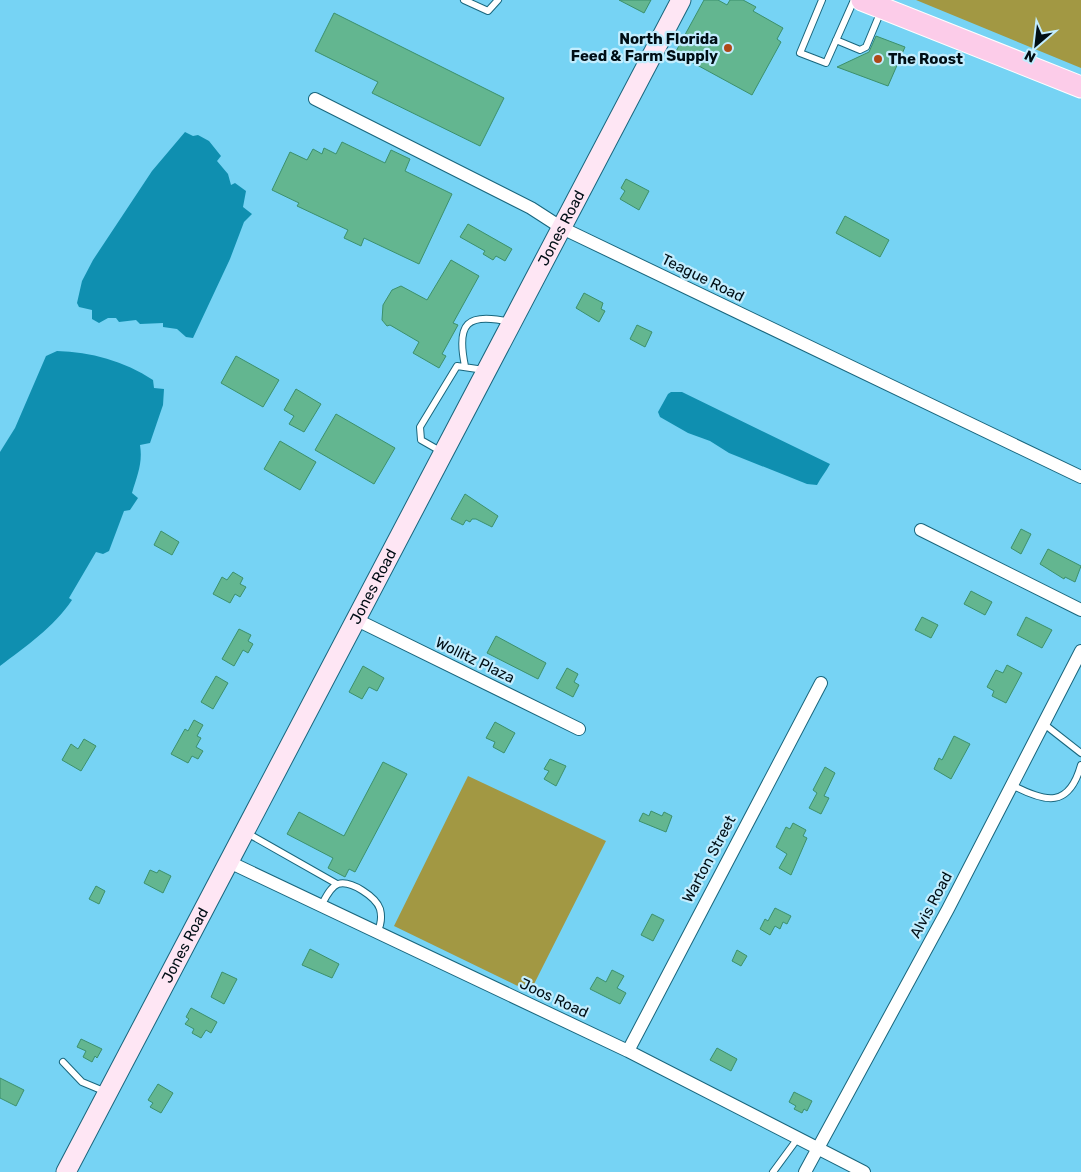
<svg xmlns="http://www.w3.org/2000/svg" width="1081" height="1172" viewBox="0 0 1081 1172" font-family="Rubik,sans-serif">
  <style>
    .green { fill: #a29843 }
    .water { fill: #0f8fb0 }
    .building { fill: #63b690; stroke: #3c906c }
    .lines { fill: none; stroke-linecap: round; stroke-linejoin: round }
    .lane-casing { stroke: #19667d; stroke-width: 8 }
    .street-casing { stroke: #19667d; stroke-width: 14 }
    .secondary-casing { stroke: #19667d; stroke-width: 21 }
    .primary-casing { stroke: #fff; stroke-width: 23 }
    .lane { stroke: #fff; stroke-width: 6 }
    .street { stroke: #fff; stroke-width: 12 }
    .secondary { stroke: #fee6f4; stroke-width: 19 }
    .primary { stroke: #fccce9; stroke-width: 21 }
    .poi-dot { fill: #ae4918; stroke: #c2edfe; stroke-width: 2 }
    .labels { text-anchor: middle; dominant-baseline: central; stroke-width: 4.5; stroke-linejoin: round; paint-order: stroke }
    .poi-label { font-size: 15px; font-weight: bold; fill: #000e15; stroke: #c2edfe; text-anchor: end }
    .street-label { font-size: 15px; fill: #000e15; stroke: #c2edfe }
  </style>
  <rect width="100%" height="100%" fill="#76d3f4"/>
  <path class="green" d="M916 0H1081V68Z
    M468 776 606 841 530 992 394 926Z"/>
  <path class="water" d="M185 132 193 136 198 135 209 141 221 156 217 161 228 174 231 185 235 183 246 191 243 207 252 214 244 222 230 259 193 338 186 337 177 329 163 327V323L140 324 136 320 119 322 116 318H108L99 323 92 319V310L79 307 77 303 82 281 93 260 152 171Z
    M57 351C91 352 124 361 153 380L154 388 164 389 163 405 150 443 140 445C143 463 137 476 132 493L138 498 130 510 124 511 109 551 103 554 96 552 69 598 72 600C54 627 25 647 0 666V452L15 428 46 356Z
    M671 392H682L830 464C826 472 821 477 817 485L807 484 729 453 710 441 688 433 660 417 658 412 668 394Z"/>
  <path class="building" d="M619 0H651L644 13Z
    M704 0H718L727 5 730 0H743L756 7 753 11 783 28 777 39 781 42 752 95 675 53Z
    M334 13 504 98 480 146 372 93 378 82 315 51Z
    M876 36 905 47 888 86 837 67 869 52Z
    M342 142 385 163 391 150 410 159 405 171 452 194 419 264 364 238 361 246 344 238 348 230 297 206 299 203 272 190 290 152 307 160 313 149 322 154 324 148 336 154Z
    M626 179 649 191 639 210 620 199 625 191 621 188Z
    M845 216 889 240 880 257 836 233Z
    M468 224 512 249 505 261 496 256 493 260 483 254 485 251 460 237Z
    M451 260 479 276 453 323 458 325 442 354 446 356 439 368 413 353 419 342 390 325 387 326 382 320 383 305 392 290 401 286 427 300Z
    M584 293 603 303 601 309 605 311 599 322 576 308Z
    M637 325 652 332 645 347 630 339Z
    M236 356 279 380 263 407 221 383Z
    M296 389 321 404 304 432 289 424 294 416 284 410Z
    M336 414 395 448 374 484 315 450Z
    M280 441 316 462 300 490 264 469Z
    M465 494 498 516 492 527 476 519H472L470 522 466 520 463 525 451 519Z
    M1021 529 1031 534 1021 554 1011 548Z
    M161 531 179 542 172 555 154 545Z
    M1048 549 1081 566 1075 582 1065 577 1064 579 1040 564Z
    M233 572 243 578 240 584 246 587 240 597 235 594 230 603 213 594 222 577 227 580Z
    M971 591 992 602 985 615 964 604Z
    M922 617 938 625 931 638 915 630Z
    M1026 617 1052 630 1042 648 1017 635Z
    M239 629 251 635 248 641 253 644 248 653 243 650 234 666 222 659Z
    M496 636 546 663 538 679 487 653Z
    M1007 665 1022 673 1006 703 992 696 994 691 987 687 996 670 1003 673Z
    M363 666 384 678 377 691 369 687 362 699 349 692Z
    M567 668 578 674 574 682 579 685 573 697 556 688Z
    M216 676 228 683 213 709 201 702Z
    M194 720 203 725 197 736 201 738 196 747 203 751 198 759 192 756 188 763 171 754 185 729 188 731Z
    M495 722 515 733 504 753 493 747 495 742 486 738Z
    M954 736 970 744 951 779 934 769 939 758 942 760Z
    M84 739 96 746 81 771 62 760 71 744 78 749Z
    M550 759 566 766 556 786 544 779 549 771 544 769Z
    M383 762 407 774 355 872 349 869 345 877 328 868 333 858 287 834 299 812 344 836Z
    M825 767 835 773 824 796 829 798 821 814 809 808 817 793 813 790Z
    M651 811 662 816 664 812 672 816 666 832 639 821 643 813 649 816Z
    M793 823 806 830 803 836 807 838 791 875 779 868 787 854 776 847 786 827 790 829Z
    M150 870 157 873 159 870 171 876 163 893 144 883Z
    M96 886 105 891 99 904 89 899Z
    M775 908 791 916 787 924 783 922 780 929 775 926 770 935 760 929 765 919 768 921Z
    M652 914 664 920 653 941 641 935Z
    M310 949 339 964 332 978 302 965Z
    M737 950 747 956 741 966 732 961Z
    M612 970 624 976 617 988 626 993 620 1004 590 989 597 977 606 982Z
    M222 972 237 979 224 1004 211 997Z
    M191 1008 217 1022 211 1033 206 1030 201 1038 192 1033 194 1029 185 1024 189 1019 186 1017Z
    M81 1039 102 1049 97 1058 95 1056 92 1062 83 1057 86 1051 77 1047Z
    M717 1048 737 1059 731 1071 710 1060Z
    M0 1078 24 1090 16 1106 0 1098Z
    M158 1084 173 1093 161 1113 150 1107 153 1103 148 1100Z
    M794 1092 812 1101 807 1111 804 1109 802 1113 794 1109 796 1106 789 1102Z"/>
  <g class="lines">
    <g class="lane-casing">
      <path id="lane" d="M464 0 488 11 498 0
        M822 0 800 53 826 63 854 0
        M836 40 860 50 866 47 881 11
        M465 366C456 323 467 312 510 322
        M442 452 421 440 420 427 457 366 484 370
        M1044 724 1081 753
        M1012 785C1046 803 1069 808 1081 765
        M247 833 337 884
        M321 906C325 899 330 887 338 884 351 880 376 897 380 909 382 917 381 925 377 932
        M63 1062 82 1082 106 1092
        M773 1172 798 1138"/>
    </g>
    <g class="street-casing">
      <path id="street" d="M315 99 531 208 562 228 1081 477
        M921 530 1081 610
        M357 620 579 729
        M227 861 628 1051 864 1172
        M628 1051 821 683
        M805 1172 948 909 1081 651"/>
    </g>
    <g class="secondary-casing">
      <g id="secondary">
        <path id="s1" d="M66 1172 681 0"/>
      </g>
    </g>
    <g class="primary-casing">
      <path id="primary" d="M862 0 1081 87"/>
    </g>
    <use href="#lane" class="lane"/>
    <use href="#street" class="street"/>
    <use href="#secondary" class="secondary"/>
    <use href="#primary" class="primary"/>
  </g>
  <g class="poi-dot">
    <circle cx="728" cy="48" r="5"/>
    <circle cx="878" cy="59" r="5"/>
  </g>
  <g class="labels">
    <g class="poi-label">
      <text x="718" y="39">North Florida<tspan x="718" dy="17">Feed &amp; Farm Supply</tspan></text>
      <text x="888" y="59" text-anchor="start">The Roost</text>
    </g>
    <g class="street-label">
      <text stroke="none"><textPath href="#s1" startOffset="1066">Jones Road</textPath></text>
      <text transform="translate(703 278) rotate(26)">Teague Road</text>
      <text stroke="none"><textPath href="#s1" startOffset="661">Jones Road</textPath></text>
      <text transform="translate(475 660) rotate(26)">Wollitz Plaza</text>
      <text transform="translate(709 859) rotate(-62)">Warton Street</text>
      <text transform="translate(931 905) rotate(-62)">Alvis Road</text>
      <text stroke="none"><textPath href="#s1" startOffset="256">Jones Road</textPath></text>
      <text transform="translate(554 998) rotate(25)">Joos Road</text>
    </g>
  </g>
  <g transform="translate(1036 45) rotate(208)" stroke="#c2edfe" stroke-width="4" paint-order="stroke">
  <path d="M0-4L9 19L0 12L-9 19Z" fill="#000e15"/>
  <text y="-8" font-size="14" font-weight="bold" text-anchor="middle" fill="#000e15">N</text>
  </g>
</svg>
